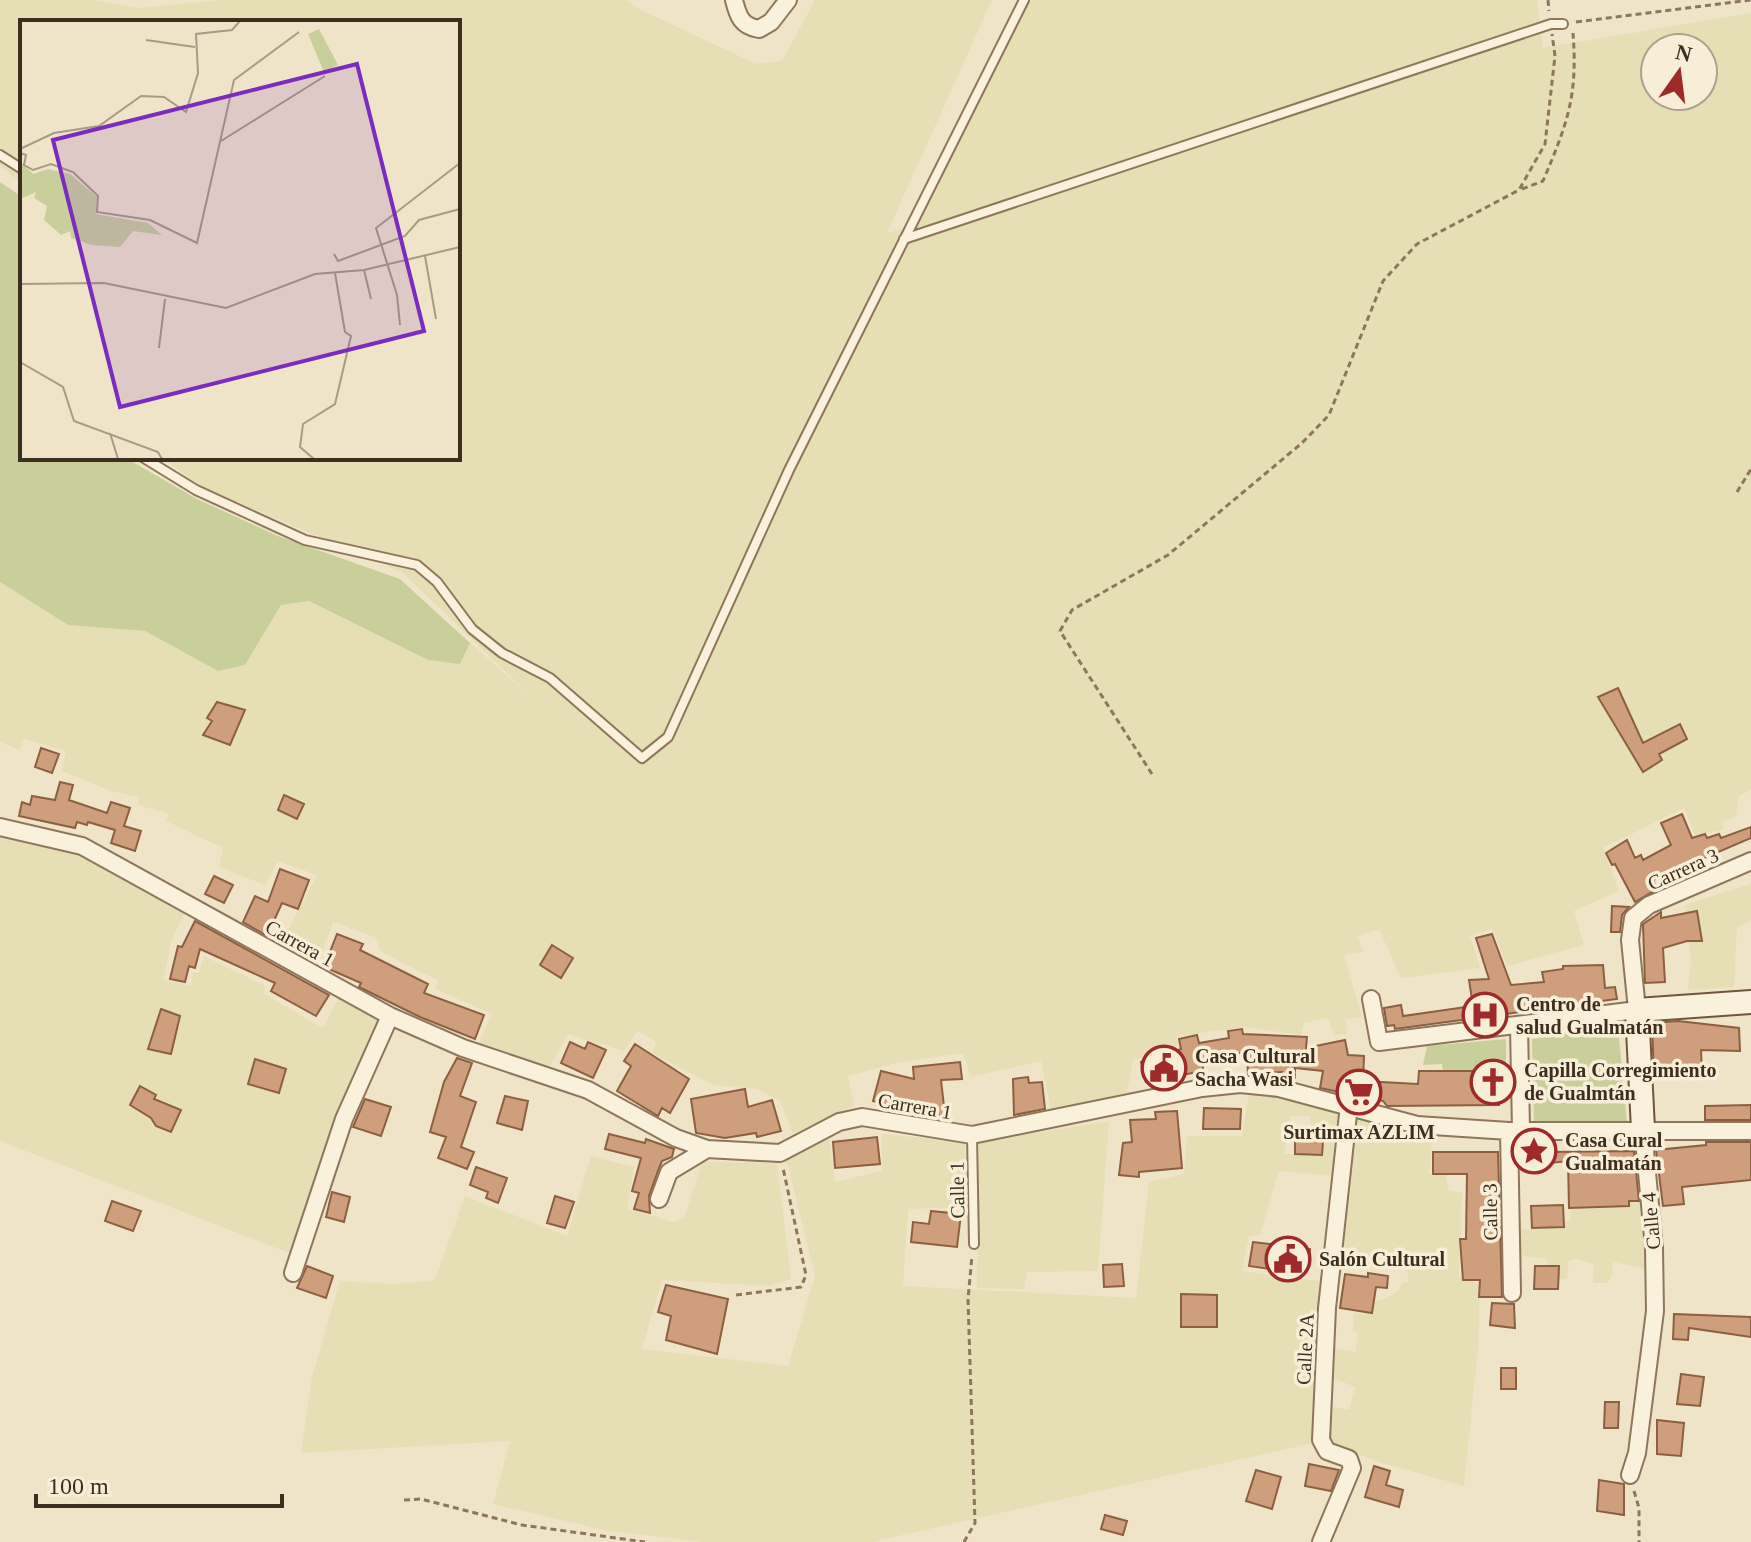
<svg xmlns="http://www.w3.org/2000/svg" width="1751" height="1542" viewBox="0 0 1751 1542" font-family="Georgia,serif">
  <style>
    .farmland { fill: #e6deb5; fill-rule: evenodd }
    .green { fill: #c9cf9b }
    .building { fill: #cf9f7d; stroke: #8d5f41; stroke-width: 2 }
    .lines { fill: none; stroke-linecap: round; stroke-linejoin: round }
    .lane-casing { stroke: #8d765c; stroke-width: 12 }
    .street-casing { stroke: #8d765c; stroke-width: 20 }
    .secondary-casing { stroke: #6f573f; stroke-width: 26 }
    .path { stroke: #8d765c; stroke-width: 3; stroke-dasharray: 6 4; stroke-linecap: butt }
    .lane { stroke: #faf1dc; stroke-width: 8 }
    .street { stroke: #faf1dc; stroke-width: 16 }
    .secondary { stroke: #faf1dc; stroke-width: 22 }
    .labels { text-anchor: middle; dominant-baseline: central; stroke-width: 7; stroke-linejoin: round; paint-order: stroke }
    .street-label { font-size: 20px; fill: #3d2e20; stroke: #f7eed8 }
    .poi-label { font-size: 20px; font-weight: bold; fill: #3d2e20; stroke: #f7eed8; text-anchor: start }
    .inset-road { fill: none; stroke: #a89b85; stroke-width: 2 }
    .view { fill: #7b2cbf; fill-opacity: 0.15; stroke: #7b2cbf; stroke-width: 4 }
    .inset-edge { fill: none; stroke: #3d2e20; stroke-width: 4 }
  </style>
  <rect width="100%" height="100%" fill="#f0e4c8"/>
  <path class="farmland" d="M0 0H94L139 8 221 0H627L637 8 756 64 782 61 815 0H992L887 233 918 225 1029 0H1537L1543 48 1751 13V790L1739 796 1736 816 1722 822 1723 830 1695 835 1684 808 1603 848 1619 891 1574 911 1584 945 1507 966 1492 929 1470 936 1480 968 1401 978 1379 929 1358 936 1363 952 1344 955 1362 1017 1345 1019 1348 1034 1334 1035 1328 1018 1304 1023 1301 1035 1244 1027 1177 1036V1048L1133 1060 1127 1092 1056 1112 1051 1110 1041 1061 971 1077 963 1053 900 1062 848 1076 854 1106 793 1133 780 1101 757 1089 713 1085 652 1053 656 1042 638 1031 624 1051 568 1034 550 1066 479 1043 492 1014 435 989 439 981 380 951 377 938 333 922 319 961 284 938 317 875 278 861 265 885 219 867 223 848 166 821 169 814 138 805 139 797 111 791 62 771 66 751 24 739 20 750 0 742V582L68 625 145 631 218 671 245 665 281 605 309 601 428 660 460 664 470 643 535 700 403 573 198 485 163 458H458V22H22V183L0 166ZM1655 48H1703V96H1655Z
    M0 836 82 854 185 912 172 940 163 980 191 986 193 972 199 973 204 956 265 986 264 994 323 1028 339 997 379 1021 339 1108 292 1254 0 1141Z
    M1751 884V920L1737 928 1734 987 1688 990 1691 961 1685 905Z
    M1249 1092 1342 1112 1334 1176 1279 1171 1260 1235 1249 1236 1242 1271 1319 1281 1313 1443 871 1542H702L604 1530 493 1504 510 1441 301 1453 312 1377 340 1281 395 1284 435 1280 465 1196 567 1236 591 1156 634 1167 627 1209 673 1222 684 1218 702 1162 777 1163 791 1279 769 1286 662 1280 642 1349 788 1366 815 1276 786 1157 829 1139 835 1182 882 1171V1134L965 1142 967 1207 908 1209 903 1286 1136 1298 1149 1182 1184 1174 1187 1136H1242ZM1291 1116H1310L1311 1127 1324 1129 1322 1154H1284Z
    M1348 1116H1364L1433 1131 1429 1174H1445L1449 1191 1462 1192 1459 1277 1480 1284 1478 1349 1464 1486 1379 1462 1328 1442 1329 1406 1349 1410 1355 1387 1333 1378 1331 1383 1330 1347 1355 1352 1358 1333 1353 1331 1354 1313 1366 1314 1377 1300 1387 1298 1399 1290 1402 1283 1409 1282 1406 1268 1332 1263Z
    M1109 1121 1098 1271 1027 1272 1024 1289 977 1288 979 1142Z
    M1571 1200 1646 1201 1647 1269 1613 1262 1612 1276 1607 1283H1593L1594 1264 1576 1259 1569 1261 1567 1279H1548L1547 1259 1520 1255 1519 1230 1564 1227V1222L1570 1221Z"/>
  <path class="green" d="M0 182 22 197V458H126L197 499 278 536 400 579 470 643 460 664 428 660 309 601 281 605 245 665 218 671 145 631 68 625 0 582Z
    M1618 1026 1627 1123H1534L1532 1039Z
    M1506 1039V1071H1443L1442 1064 1423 1065 1427 1046Z"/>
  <path class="building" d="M1618 688 1643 743 1680 724 1687 739 1659 754 1662 760 1643 772 1598 697Z
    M217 702 245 710 230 745 203 735 212 721 207 718Z
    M41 748 59 754 52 773 35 767Z
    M60 782 73 785 69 800 107 813 111 802 130 808 124 826 141 831 135 851 111 843 115 830 88 822 87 825 77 822 75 828 19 816 22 802 30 805 32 796 55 800Z
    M284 795 304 804 297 819 278 810Z
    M1682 814 1692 838 1705 834 1707 838 1719 834 1721 838 1751 827V838L1653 880 1657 889 1635 902 1615 864 1612 865 1606 853 1627 840 1635 858 1641 855 1643 860 1671 845 1661 823Z
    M280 869 309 880 298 909 282 903 267 936 243 922 255 896 268 902Z
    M214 876 233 885 224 903 205 894Z
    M1612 906 1629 907 1622 915 1620 932H1611Z
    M1697 911 1702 941H1687L1663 948 1665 982 1645 983 1643 924 1661 912V918Z
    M195 921 329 995 316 1016 271 991 275 983 200 949 195 968 189 966 185 982 170 979 178 946 182 947Z
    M337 934 363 944 360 950 428 984 424 993 484 1015 475 1039 420 1017 359 987 361 983 324 967Z
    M1492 934 1511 985 1544 982 1542 972 1563 969V966L1603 965 1605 988 1615 987 1617 999 1395 1029 1394 1025 1387 1026 1384 1008 1401 1005 1403 1016 1473 1006 1469 980 1489 979 1476 938Z
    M552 945 573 958 561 978 540 965Z
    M161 1009 180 1016 171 1054 148 1049Z
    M1678 1021 1739 1028 1740 1051 1701 1050 1702 1073 1654 1077 1652 1023Z
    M1242 1029 1243 1034 1307 1037 1306 1048 1345 1040 1348 1055 1364 1056 1363 1081 1418 1084 1419 1071H1500L1499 1105 1387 1106 1383 1101 1320 1088 1323 1071 1295 1068V1078L1282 1077V1072L1248 1074 1247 1052 1203 1060V1071L1146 1082 1141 1062 1181 1049 1179 1039 1197 1035 1199 1043 1229 1038 1228 1031Z
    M570 1042 585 1049 588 1042 606 1050 593 1078 561 1063Z
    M635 1044 689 1079 670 1113 662 1108 658 1116 617 1091 631 1066 624 1061Z
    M457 1058 472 1063 460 1096 476 1102 461 1147 474 1152 467 1169 438 1158 446 1137 430 1132 444 1082Z
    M255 1059 286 1069 279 1093 248 1084Z
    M960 1062 962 1079 941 1080 945 1115 925 1116 873 1101 881 1071 914 1079 913 1067Z
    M1028 1077 1029 1083 1042 1082 1045 1109 1014 1115 1013 1079Z
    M140 1086 156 1095 154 1099 181 1110 171 1132 156 1126 151 1118 130 1105Z
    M745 1089 748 1107 772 1100 781 1131 757 1137 756 1133 725 1138 696 1133 691 1099Z
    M505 1096 528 1101 522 1130 497 1123Z
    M365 1099 391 1107 381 1136 353 1127Z
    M1751 1105V1120H1705V1106Z
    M1204 1108 1241 1109 1240 1129H1203Z
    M1177 1111 1182 1168 1139 1172V1177L1119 1175 1123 1143 1132 1142 1130 1120 1156 1119 1155 1112Z
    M1307 1127 1324 1128 1322 1155 1295 1154V1136L1307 1138Z
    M609 1134 645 1143 646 1139 674 1149 672 1157 662 1161 659 1168 649 1196 650 1213 634 1209 639 1193 632 1191 641 1158 605 1149Z
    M877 1137 880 1164 835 1168 833 1142Z
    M1520 1142H1552V1152L1634 1151 1639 1201H1629V1206L1569 1208 1568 1161 1521 1166Z
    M1706 1142H1751V1180L1682 1187 1684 1204 1663 1206 1656 1150 1706 1145Z
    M1433 1152H1498L1502 1297H1479L1480 1280H1463L1460 1239H1466L1467 1174H1433Z
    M476 1167 507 1178 498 1203 486 1198 488 1192 470 1185Z
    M332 1192 350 1197 344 1222 326 1217Z
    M555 1196 574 1202 565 1228 547 1223Z
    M112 1201 141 1211 133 1231 105 1221Z
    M1563 1205 1564 1227 1532 1228 1531 1206Z
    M931 1211 961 1214 957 1247 911 1242 913 1222 929 1224Z
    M1253 1242 1310 1249 1308 1269 1285 1271 1249 1266Z
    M1122 1264 1124 1286 1104 1287 1103 1265Z
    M307 1266 333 1276 326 1298 297 1288Z
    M1535 1266H1559L1558 1289H1534Z
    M1368 1273 1388 1276 1387 1288 1376 1287 1372 1313 1340 1308 1345 1274 1368 1277Z
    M666 1285 728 1299 717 1354 666 1340 671 1316 658 1312Z
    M1181 1294 1217 1295V1327H1181Z
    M1492 1303 1514 1304 1515 1328 1490 1325Z
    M1674 1314 1751 1317V1337L1689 1328 1688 1340 1673 1339Z
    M1501 1368H1516V1389H1501Z
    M1681 1374 1704 1377 1700 1406 1677 1404Z
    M1605 1402H1619L1618 1428H1604Z
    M1657 1420 1684 1423 1681 1456 1657 1454Z
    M1309 1464 1339 1470 1331 1491 1305 1486Z
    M1374 1466 1390 1471 1386 1485 1403 1490 1399 1507 1365 1497Z
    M1256 1470 1281 1477 1272 1509 1246 1501Z
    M1599 1480 1624 1484V1515L1597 1511Z
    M1105 1515 1127 1521 1123 1535 1101 1529Z"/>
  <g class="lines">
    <g class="lane-casing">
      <path id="lane" d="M0 155 22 169
        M904 239 1551 24H1563
        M144 458 196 490 305 540 417 565 437 582 472 629 502 653 550 678 642 758 668 737 789 470 1024 0
        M972 1135 974 1244"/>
    </g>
    <g class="street-casing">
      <path id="street" d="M734 0C738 16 741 26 759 29L771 22 788 0
        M0 827 82 846 390 1016 463 1048 588 1090 676 1138 707 1149 780 1153 839 1122 862 1117 972 1135 1202 1088 1240 1084 1279 1088 1417 1125 1509 1131H1751
        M1371 999 1379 1042 1637 1010 1630 940 1633 918 1649 905 1751 861
        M1519 1026 1521 1130
        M1509 1131 1512 1293
        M659 1199 669 1172 707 1149
        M293 1273 344 1119 390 1016
        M1630 1475 1637 1453 1655 1311 1654 1248 1643 1129
        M1321 1542 1352 1468 1349 1459 1327 1451 1321 1440 1327 1308 1349 1105"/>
    </g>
    <g class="secondary-casing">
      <path id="secondary" d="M1643 1129 1637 1010 1751 1002"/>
    </g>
    <path class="path" d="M1548 0 1549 11
      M1576 22 1751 0
      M1522 189 1543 181C1567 124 1578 97 1573 33
      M1737 492 1751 469
      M1152 774 1060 631 1072 610 1168 555 1302 443 1329 415 1383 281 1417 244 1519 190 1545 144 1555 56 1552 34
      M736 1295 801 1287 806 1275 783 1168
      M1634 1491 1639 1508V1542
      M404 1500 421 1499 522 1525 645 1542
      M964 1542 975 1523 968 1299 972 1256"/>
    <use href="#lane" class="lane"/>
    <use href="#street" class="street"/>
    <use href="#secondary" class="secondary"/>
  </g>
  <defs>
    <g id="hospital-ring" transform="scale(2.3)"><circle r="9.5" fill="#f7eed8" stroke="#9e2a2b" stroke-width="1.5"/><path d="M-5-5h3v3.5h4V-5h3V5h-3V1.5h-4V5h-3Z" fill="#9e2a2b"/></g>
    <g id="civic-ring" transform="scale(2.3)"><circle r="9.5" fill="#f7eed8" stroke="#9e2a2b" stroke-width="1.5"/><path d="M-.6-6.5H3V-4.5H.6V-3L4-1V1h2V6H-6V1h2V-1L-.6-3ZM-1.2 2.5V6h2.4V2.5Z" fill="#9e2a2b"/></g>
    <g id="church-ring" transform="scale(2.3)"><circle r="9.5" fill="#f7eed8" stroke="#9e2a2b" stroke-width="1.5"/><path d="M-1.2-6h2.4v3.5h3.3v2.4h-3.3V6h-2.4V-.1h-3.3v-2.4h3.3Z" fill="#9e2a2b"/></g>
    <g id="supermarket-ring" transform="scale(2.3)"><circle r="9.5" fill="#f7eed8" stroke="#9e2a2b" stroke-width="1.5"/><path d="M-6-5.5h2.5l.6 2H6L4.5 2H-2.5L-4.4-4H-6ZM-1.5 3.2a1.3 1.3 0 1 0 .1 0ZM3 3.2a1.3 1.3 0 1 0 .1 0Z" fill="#9e2a2b"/></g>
    <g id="sight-ring" transform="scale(2.3)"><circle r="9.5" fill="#f7eed8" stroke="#9e2a2b" stroke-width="1.5"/><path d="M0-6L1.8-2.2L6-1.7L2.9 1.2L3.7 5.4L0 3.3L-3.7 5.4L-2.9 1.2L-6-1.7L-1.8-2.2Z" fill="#9e2a2b"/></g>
  </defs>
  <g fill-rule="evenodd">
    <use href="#hospital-ring" x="1485" y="1015"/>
    <use href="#civic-ring" x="1164" y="1068"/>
    <use href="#church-ring" x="1493" y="1082"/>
    <use href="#supermarket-ring" x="1359" y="1092"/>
    <use href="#sight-ring" x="1534" y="1151"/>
    <use href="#civic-ring" x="1288" y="1259"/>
  </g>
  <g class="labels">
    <g class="street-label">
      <text transform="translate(1683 869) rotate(-24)">Carrera 3</text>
      <text transform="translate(300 943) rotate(29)">Carrera 1</text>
      <text transform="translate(915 1106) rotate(10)">Carrera 1</text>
      <text transform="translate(957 1190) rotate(-91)">Calle 1</text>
      <text transform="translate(1490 1212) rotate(-91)">Calle 3</text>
      <text transform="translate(1651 1221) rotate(-95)">Calle 4</text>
      <text transform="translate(1305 1349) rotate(-87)">Calle 2A</text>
    </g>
    <g class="poi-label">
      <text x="1516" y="1004">Centro de<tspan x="1516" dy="23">salud Gualmatán</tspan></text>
      <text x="1195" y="1056">Casa Cultural<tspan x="1195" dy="23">Sacha Wasi</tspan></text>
      <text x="1524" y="1070">Capilla Corregimiento<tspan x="1524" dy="23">de Gualmtán</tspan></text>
      <text x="1359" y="1132" text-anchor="middle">Surtimax AZLIM</text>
      <text x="1565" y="1140">Casa Cural<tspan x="1565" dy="23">Gualmatán</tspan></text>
      <text x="1319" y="1259">Salón Cultural</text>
    </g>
  </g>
  <g transform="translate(20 20)">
    <rect width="440" height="440" fill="#f0e4c8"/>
    <path d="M299 9 318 45 304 52 288 14ZM0 141 13 154 28 149 50 154 77 177 76 194 128 203 142 215 113 211 100 227 72 225 51 218 50 211 41 215 24 200 27 186 14 178 16 172 0 179Z" fill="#c9cf9b"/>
    <path class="inset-road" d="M126 20 175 27M201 121 305 56M0 129 34 113 79 106 121 76 144 77 166 92 178 53 176 14 212 10 220 1M0 133 6 135 4 145 13 150 31 144 53 152 78 176 77 192 130 200 177 223 214 60 279 12M314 234 318 241 385 216 399 200 440 189M405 236 416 299M344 250 351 279M0 264 84 263 206 288 295 254 344 250 440 227M380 305 377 275 356 208 440 143M139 328 145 279M0 342 43 367 54 401 138 432 142 439M90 413 98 439M294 439 280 427 283 404 315 384 331 316 325 312 315 253"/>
    <path class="view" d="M337 44 404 311 100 387 33 120Z"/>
    <rect width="440" height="440" class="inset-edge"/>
  </g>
  <g transform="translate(1679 72) rotate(14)"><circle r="38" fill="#f7eed8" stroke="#ada18e" stroke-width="2"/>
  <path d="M0-6L14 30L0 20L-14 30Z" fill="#9e2a2b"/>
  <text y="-12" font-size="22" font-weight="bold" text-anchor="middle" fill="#3d2e20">N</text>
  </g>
  <path d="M36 1494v12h246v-12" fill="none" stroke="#3d2e20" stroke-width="4"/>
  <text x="48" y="1494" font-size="24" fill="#3d2e20" stroke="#f7eed8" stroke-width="6" paint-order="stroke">100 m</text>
</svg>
